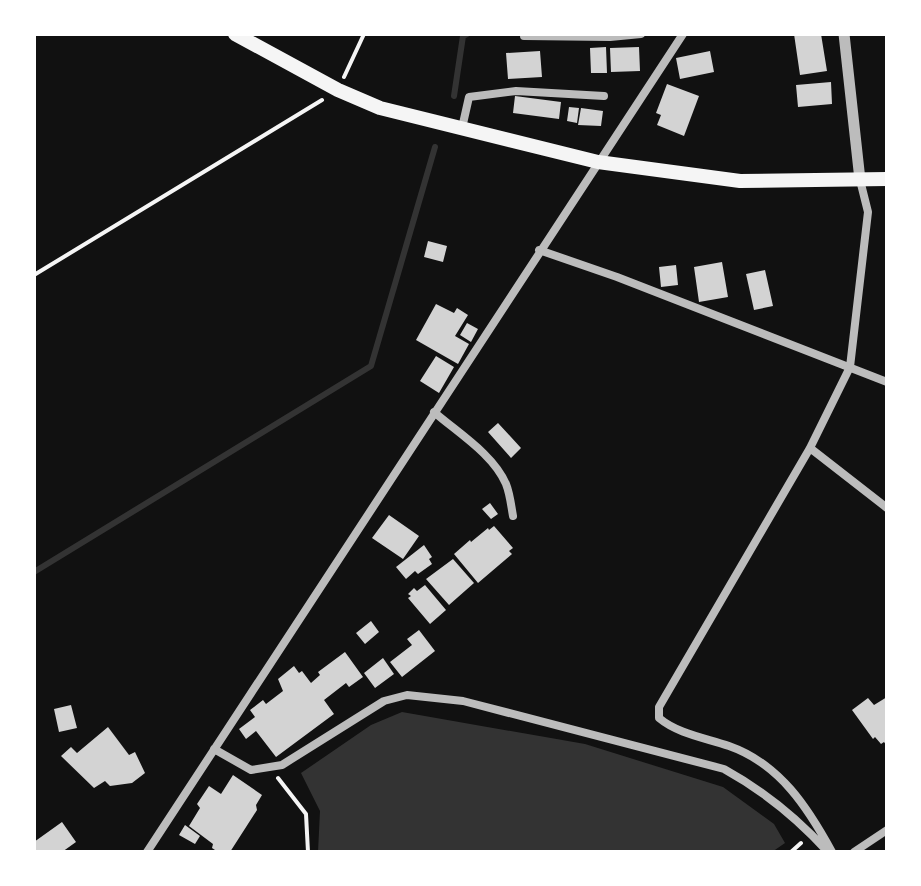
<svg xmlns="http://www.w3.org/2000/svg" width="921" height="886" viewBox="0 0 921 886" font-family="Roboto,sans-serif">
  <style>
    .water { fill: #333 }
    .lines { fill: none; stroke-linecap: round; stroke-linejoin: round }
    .stream { stroke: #333; stroke-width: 6 }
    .building { fill: #d3d3d3 }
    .path { stroke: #f5f5f5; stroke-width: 4 }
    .minor { stroke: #bcbcbc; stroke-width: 8 }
    .tertiary { stroke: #bcbcbc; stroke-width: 11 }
    .primary { stroke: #f5f5f5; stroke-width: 14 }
  </style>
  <rect width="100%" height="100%" fill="#111"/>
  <path class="water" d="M402 712 585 744 723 787 774 824 785 843 772 852H318L320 811 301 773 371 725Z"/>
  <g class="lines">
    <path class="stream" d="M454 96 463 36 467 34
      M34 572 371 366 435 147"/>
  </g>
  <path class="building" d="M794 34H821L827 71 800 75Z
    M606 47 607 73H591L590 48Z
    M639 47 640 71 611 72 610 48Z
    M540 51 542 77 508 79 506 53Z
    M710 51 714 72 680 79 676 58Z
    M831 82 832 104 798 107 796 85Z
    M667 84 699 96 684 136 657 125 661 115 656 113Z
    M515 96 561 102 559 119 513 113Z
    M569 107 579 108 577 123 567 121Z
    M581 108 603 111 601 126 578 125Z
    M428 241 447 246 443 262 424 257Z
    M722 262 728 297 699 302 694 267Z
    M676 265 678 285 661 287 659 267Z
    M765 270 773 306 754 310 746 274Z
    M436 304 454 313 457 308 468 315 455 336 469 344 458 364 416 340Z
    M467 323 478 329 471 342 460 335Z
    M436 356 454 367 439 393 420 381Z
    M498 423 521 448 511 458 488 432Z
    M490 503 498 514 491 519 482 509Z
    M389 515 419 536 403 559 372 538Z
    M494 526 513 548 509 551 512 554 478 583 454 554 470 540 471 542 488 528 489 530Z
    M424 545 432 557 429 559 432 564 418 574 415 571 406 579 396 567Z
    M453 559 474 583 449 605 426 579Z
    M425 585 446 610 430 624 408 598 411 596 408 594 414 588 417 591Z
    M371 621 379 632 365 644 356 633Z
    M419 630 435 651 402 677 390 662 412 645 407 639Z
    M345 652 363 677 349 687 346 683 324 700 334 714 276 757 256 731 246 739 239 729 255 717 250 710 263 700 266 704 283 691 278 679 294 666 299 673 302 671 311 683 320 675 318 672Z
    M383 658 394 674 375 688 364 673Z
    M887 697V746L884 742 881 744 875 737 873 739 852 710 868 698 874 705Z
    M71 705 77 728 59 732 54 709Z
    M108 727 129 755 135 752 145 773 132 783 110 786 105 781 94 788 61 756 71 747 77 753Z
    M233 775 262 795 256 805 257 810 230 852H218L212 848 213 844 189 826 200 808 197 804 209 786 221 794Z
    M62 822 76 842 62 852H34V842Z
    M185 825 200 836 195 844 179 835Z"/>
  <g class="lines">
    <path class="path" d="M344 77 364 34
      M34 275 322 100
      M278 778 306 814 308 852
      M791 852 801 843"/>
    <path class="minor" d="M524 36 610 37 641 34
      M462 128 469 97 516 91 604 96
      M539 250 617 277 887 382
      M434 412C458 433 493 454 506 484 510 494 511 505 513 516
      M810 448 887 508
      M214 749 251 770 282 765 384 701 407 695 463 701 724 769C762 790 799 820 828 852
      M147 852 683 34
      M832 852C808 808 780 764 729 746 706 738 678 734 659 718V707L810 448 850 367 868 212 860 180
      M854 852 887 830"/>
    <path class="tertiary" d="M844 34 860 180"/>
    <path class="primary" d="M235 34 338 90 380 108 598 162 740 181 887 179"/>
  </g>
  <rect width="921" height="886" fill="none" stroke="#ffffff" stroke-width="72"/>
</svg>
